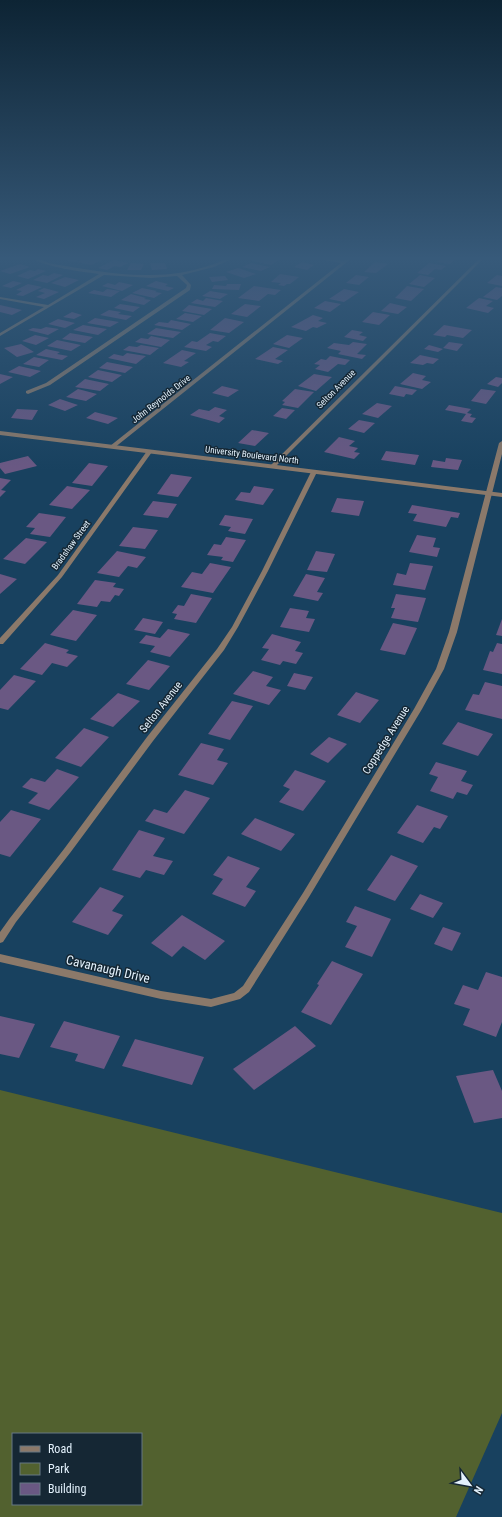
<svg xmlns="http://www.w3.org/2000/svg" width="502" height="1517" viewBox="0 0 502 1517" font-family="'Roboto Condensed',sans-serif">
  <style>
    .green { fill: #52612f; fill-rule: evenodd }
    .building { fill: #6a5883 }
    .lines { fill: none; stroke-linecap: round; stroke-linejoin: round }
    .minor { fill: #8b796a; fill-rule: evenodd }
    .tertiary { fill: #8b796a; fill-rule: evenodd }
    .labels { text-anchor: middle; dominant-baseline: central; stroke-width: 3; stroke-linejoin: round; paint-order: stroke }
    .far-street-label { font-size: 9px; fill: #e3f1fc; stroke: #152734 }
    .street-label { font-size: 11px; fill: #e3f1fc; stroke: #152734 }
    .near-street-label { font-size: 13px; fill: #e3f1fc; stroke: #152734 }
  </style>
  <rect width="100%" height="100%" fill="#18415f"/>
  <path class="green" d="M0 1090 502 1213V1413L456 1517H0ZM13 1434H141V1504H13Z"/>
  <path class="building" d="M64 258H82L74 262 62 259Z
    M87 258H107L91 265 77 262Z
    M253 258H268L279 260 271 265 249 260Z
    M442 258H457L450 264 437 262Z
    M114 260 128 263 120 267 115 266 107 270 98 268Z
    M302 262 314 265 307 270 294 267Z
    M375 262 388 264 376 273 364 272Z
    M131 263 144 264 141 270H127Z
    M150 263H165L167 269 152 270Z
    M251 263 270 267 261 271 242 267Z
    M429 263 446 266 441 270 435 269 428 275 417 273Z
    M20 264 30 267 10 274 0 271Z
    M238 268 256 274 244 278 226 272Z
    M38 269 46 271 28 279 17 276 30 270 35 271Z
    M54 273 63 275 47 283 33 280 43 275 48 276Z
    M280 274 299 277 290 284H287L284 286 278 285 281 283 271 282Z
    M356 275 369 277 359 285 346 283Z
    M420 275 435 278 424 287 409 284Z
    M497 275 502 276V286L487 283Z
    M225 276 228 280 212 282 209 277Z
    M65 277 79 280 65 287 51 283Z
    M13 281 22 283 11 288 2 286Z
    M156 281 168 284 165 286 174 288 168 291 146 286Z
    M119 282 133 285 122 291 102 286 108 283 115 285Z
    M28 284 42 287 23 296 16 295 22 291 16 290Z
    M227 284H241L239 290 212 289 214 285 226 286Z
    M254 286 281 290 275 295 268 294 259 301 238 298Z
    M407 286 424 289 411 301 395 298Z
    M496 287 502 288V296L497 300 483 297Z
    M44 288 59 292 44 299 36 297 45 293 38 291Z
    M142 288 157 291 155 292 162 293 154 298 132 293Z
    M107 289 120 291 111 297 88 293 94 290 103 292Z
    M344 289 359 292 344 302 329 299Z
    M210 291 228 294 220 299 202 296Z
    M131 294 146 298 144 299 151 300 144 305 121 300Z
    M206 298 223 301 215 307 191 303 197 299 203 301Z
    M479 298 493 301 486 306 494 308 488 313 466 308Z
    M325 301 341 304 330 312 314 308Z
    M390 303 407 307 398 314 381 311Z
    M120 304 140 307 133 312 114 308Z
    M245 304 261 306 247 317 231 314Z
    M0 305 22 310 12 315 0 312Z
    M189 305 212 309 204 315 182 311Z
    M109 310 121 312 118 314 132 316 126 320 100 315Z
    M72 312 82 315 74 319 63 317Z
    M373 312 390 315 379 325 362 322Z
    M185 313 202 316 193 322 176 319Z
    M313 315 323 318 318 321 327 323 317 328 313 327 306 331 291 327Z
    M95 318 119 322 110 327 87 323Z
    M225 318 244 322 229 333 210 330Z
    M58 319 75 323 65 328 48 324Z
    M171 320 191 324 182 330 154 325 159 322 168 323Z
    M83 325 107 329 98 335 73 330Z
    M444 325 472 330 463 338 447 335 445 337 433 335Z
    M46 327 59 329 48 335 28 330 33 328 41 329Z
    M156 328 181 332 173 338 147 334Z
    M352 330 363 332 359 335 367 337 363 341 344 337Z
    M70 333 93 337 85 343 62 339Z
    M210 333 226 336 218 342 213 341 206 345 212 347 206 351 184 347 192 341 197 342Z
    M35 335 49 338 36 345 22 341Z
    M287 335 303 338 289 348 273 344Z
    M151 336 170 340 161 347 135 342 141 338 148 339Z
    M57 340 81 345 71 351 47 346Z
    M353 342 367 344 357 354 366 355 362 359 338 354 341 351 327 348 334 343 349 345Z
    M449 342 463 344 457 351 443 348Z
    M21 344 34 352 17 357 4 348Z
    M141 345 159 348 150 355 123 350 129 346 137 347Z
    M429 345 443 349 438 352 424 349Z
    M273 347 288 350 275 359 283 361 278 364 255 359Z
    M46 349 60 352 57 354 68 356 62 360 36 355Z
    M182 350 196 353 184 361 189 362 181 367 163 363Z
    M127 353 146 356 136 364 108 358 114 354 123 356Z
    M420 355 439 359 433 364 427 363 423 365 410 363Z
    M330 356 350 360 345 365 338 364 328 372 315 369 320 365 314 364 321 359 326 360Z
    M34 357 49 360 39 367 23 364Z
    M107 362 133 367 125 373 99 368Z
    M19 366 41 371 30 377 8 372Z
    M98 370 122 375 112 382 88 377Z
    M413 373 426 376 422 380 431 382 422 389 400 384Z
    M0 374 13 377 0 384Z
    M314 374 332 377 316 391 298 386Z
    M496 377 502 378V383L498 387 487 384Z
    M85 379 109 384 100 391 75 387Z
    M222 386 239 390 228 397 212 393Z
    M395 386 417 390 412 395 406 394 404 397 389 394Z
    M78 389 97 394 86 401 66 397Z
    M295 389 314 392 298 408 282 405 285 402 282 401Z
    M481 389 496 391 486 404 471 401Z
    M60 399 78 405 65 411 48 405Z
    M377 403 392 406 378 418 362 414Z
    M449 405 471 409 467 413 472 414 470 417 476 418 472 423 461 421 466 414 445 410Z
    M215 407 227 410 219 416 225 418 219 423 190 415 199 409 209 411Z
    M282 408 295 410 286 419 273 416Z
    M17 409 38 410 32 420 11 418Z
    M95 412 118 418 108 424 86 418Z
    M359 420 375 423 364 433 348 429Z
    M252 430 269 433 255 446 238 443Z
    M339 437 355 441 349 446 358 448 354 452 360 453 354 459 324 452Z
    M386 451 419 455 415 465 381 460Z
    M28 456 37 466 5 474 0 468V463Z
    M446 458 462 460 458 470 431 467 433 460 445 462Z
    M89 463 108 466 92 486 72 483Z
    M171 474 192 477 178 497 157 494Z
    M0 478 11 480 1 490 6 491 0 497Z
    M67 486 90 490 72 509 49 505Z
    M254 486 274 489 263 505 235 500 241 492 250 493Z
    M337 498 364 501 359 516 331 512Z
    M153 501 177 504 168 518 143 515Z
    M412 505 460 513 458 518 451 517 446 527 413 521 417 514 408 513Z
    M39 513 66 517 50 537 30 534 35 528 26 527Z
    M225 515 253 519 245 534 228 531 231 527 219 525Z
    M133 527 158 530 145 549 119 546Z
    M417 535 436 538 433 547 440 548 437 557 409 552Z
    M226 537 246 540 233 562 221 560 223 557 207 555 214 544 221 545Z
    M26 538 47 542 25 564 3 559Z
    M117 551 146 557 137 568 128 566 119 577 97 573Z
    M316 551 335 554 327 572 307 570Z
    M210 563 231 567 213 593 181 587 192 572 202 574Z
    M410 563 433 566 425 590 393 585 397 573 406 575Z
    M0 574 17 579 0 594Z
    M306 574 325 578 317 592 323 593 318 601 293 596Z
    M95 580 116 583 113 587 124 589 119 596 115 595 110 602 101 601 97 607 77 604Z
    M191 594 212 598 196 623 174 619 177 614 172 613 178 605 184 606Z
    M396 594 426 598 418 622 391 618 395 608H391Z
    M290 608 309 611 306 618 315 619 309 632 280 627Z
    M73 610 97 615 76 641 50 635Z
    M143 618 163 622 155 634 134 630Z
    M502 619V636L496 635Z
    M393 623 417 628 405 655 380 650Z
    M168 629 190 634 170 657 150 652 155 646 139 643 146 635 160 638Z
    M272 634 301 642 295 651 303 653 296 664 283 661 280 665 261 660 269 649 262 648Z
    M45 643 69 650 66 653 78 656 67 667 52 663 42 675 20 669Z
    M497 643 502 644V674L483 670 490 651 493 652Z
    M148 660 170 666 149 690 126 684Z
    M253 671 273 677 266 686 281 690 269 705 233 694Z
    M294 673 313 677 305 690 287 686Z
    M14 675 36 681 8 710 0 708V690Z
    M485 682 502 686V719L465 710 473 694 479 695Z
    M356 692 379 700 360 723 337 715Z
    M118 693 140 701 113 727 90 719Z
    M232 701 253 706 230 740 208 734Z
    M458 722 493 734 478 756 442 744Z
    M84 728 109 737 81 767 55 758Z
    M329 737 347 744 328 763 310 754Z
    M201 743 224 749 217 760 228 763 213 785 178 775Z
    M436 762 467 771 461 781 473 785 467 795 457 792 453 799 430 791 438 777 429 774Z
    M57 769 79 777 49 810 28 803 38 793 22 787 31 778 45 782Z
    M295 770 326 781 303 811 279 802 290 789 283 786Z
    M185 790 210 798 184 834 145 821 154 809 167 813Z
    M417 805 448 816 440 829 434 827 423 843 397 833Z
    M11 810 41 819 10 857 0 854V822Z
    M255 818 295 834 281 851 241 834Z
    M139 830 165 838 153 856 173 861 164 875 146 870 140 878 112 870Z
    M391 855 418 866 395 901 367 890Z
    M228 856 260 868 246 887 256 891 245 907 212 894 223 879 213 875Z
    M100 887 124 896 112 911 123 915 108 935 72 922Z
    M420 894 443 903 433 918 410 909Z
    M355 906 391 919 372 957 345 947 357 926 346 922Z
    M182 915 225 941 205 960 183 946 172 957 151 943Z
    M443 927 461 933 452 951 434 944Z
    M332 961 363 974 331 1025 301 1012 319 985 317 984Z
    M486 972 502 977V1022L496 1037 463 1025 470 1009 454 1004 463 985 478 990Z
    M0 1016 35 1024 19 1058 0 1054Z
    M64 1021 120 1036 104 1069 75 1061 78 1054 50 1047Z
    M295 1026 316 1046 254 1090 233 1069Z
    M135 1039 204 1057 192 1085 122 1066Z
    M493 1070 502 1091V1118L474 1123 456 1076Z"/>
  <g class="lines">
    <path class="minor" d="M33 258C40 258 46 263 53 264 86 269 118 276 151 275 171 275 189 272 208 266 217 264 225 258 234 258L214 267 182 275 191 285 190 290 50 385 28 394 26 393V391L46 383 186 288 187 285 177 276 151 278 104 275 0 336V333L44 307 0 299V297L48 305 99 274C84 272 43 267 33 258Z
      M314 258H324L344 261 348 258H352L114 448H110V446L341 263Z
      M480 258H484L274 468H270V466Z
      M502 441V454L457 632 444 669 422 709 309 897 249 992 240 999 211 1007 161 999 0 962V954L161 991 211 999 234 993 243 986 303 893 414 709 436 669 449 632 499 443Z
      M147 451 152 452 62 577 3 644H0V638L58 575Z
      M314 470 317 472 268 571 238 627 224 650 153 741 70 853 16 922 3 942 0 943V932L10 918 64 849 147 737 217 649 232 627 262 571 311 472Z"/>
    <path class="tertiary" d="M0 431 502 493V497L0 435Z"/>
  </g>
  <linearGradient id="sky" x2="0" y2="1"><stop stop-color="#0d2434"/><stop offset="0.55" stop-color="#375a7a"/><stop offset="1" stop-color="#375a7a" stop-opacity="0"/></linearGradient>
  <rect width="502" height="470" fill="url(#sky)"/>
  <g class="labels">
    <g class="far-street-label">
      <text transform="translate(336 389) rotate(-45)">Selton Avenue</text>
      <text transform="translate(161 399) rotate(-38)">John Reynolds Drive</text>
      <text transform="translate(252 455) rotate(7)">University Boulevard North</text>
      <text transform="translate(71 545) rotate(-54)">Bradshaw Street</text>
    </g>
    <g class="street-label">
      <text transform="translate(161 707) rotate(-52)">Selton Avenue</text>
      <text transform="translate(386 740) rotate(-58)">Coppedge Avenue</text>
    </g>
    <g class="near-street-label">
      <text transform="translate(108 969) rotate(13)">Cavanaugh Drive</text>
    </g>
  </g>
  <rect x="12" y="1433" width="130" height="72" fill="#152734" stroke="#677884"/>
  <rect x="20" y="1446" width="20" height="6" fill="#8b796a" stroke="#677884"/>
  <text x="48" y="1453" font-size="12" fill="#e3f1fc">Road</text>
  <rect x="20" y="1463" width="20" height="12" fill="#52612f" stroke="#677884"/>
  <text x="48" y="1473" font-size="12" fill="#e3f1fc">Park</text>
  <rect x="20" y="1483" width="20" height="12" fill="#6a5883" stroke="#677884"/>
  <text x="48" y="1493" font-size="12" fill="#e3f1fc">Building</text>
  <g transform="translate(470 1485) rotate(122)" stroke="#152734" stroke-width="3" paint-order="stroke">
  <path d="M0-3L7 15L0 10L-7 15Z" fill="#e3f1fc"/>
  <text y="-6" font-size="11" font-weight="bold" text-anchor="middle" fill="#e3f1fc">N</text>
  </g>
</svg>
